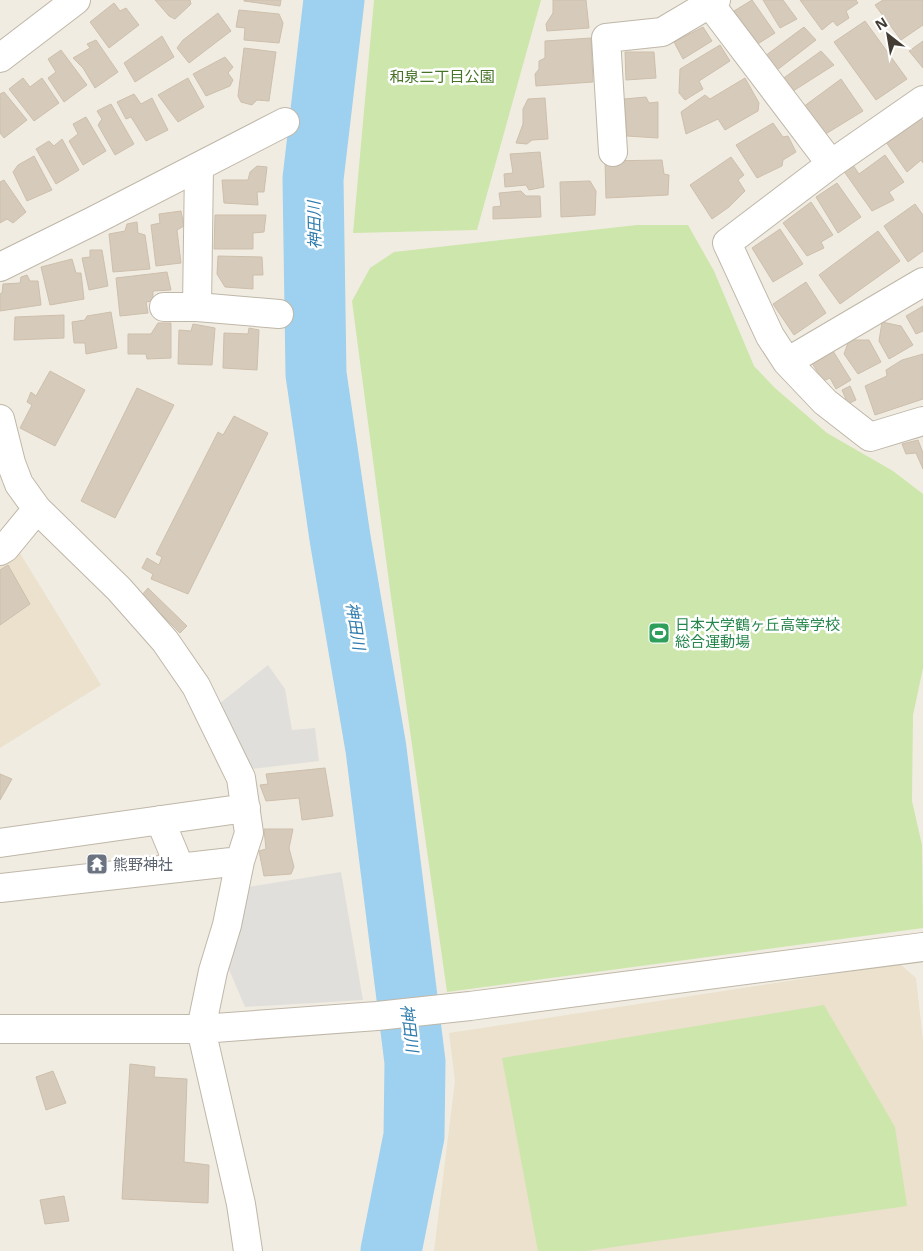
<svg xmlns="http://www.w3.org/2000/svg" width="923" height="1251" viewBox="0 0 923 1251" font-family="'Open Sans','Noto Sans JP',sans-serif">
  <style>
    .education { fill: #ebe1cc }
    .green { fill: #cde6ab }
    .parking { fill: #e1dfdb }
    .lines { fill: none; stroke-linecap: round; stroke-linejoin: round }
    .river { stroke: #9ed0ef; stroke-width: 61 }
    .building { fill: #d6cabb; stroke: #cdbfab }
    .minor-casing { stroke: #bfb7a8; stroke-width: 30 }
    .minor { stroke: #fff; stroke-width: 28 }
    .labels { text-anchor: middle; dominant-baseline: central; stroke-width: 5; stroke-linejoin: round; paint-order: stroke }
    .park-label { font-size: 15px; fill: #467327; stroke: #fff }
    .leisure-label { font-size: 15px; fill: #27864d; stroke: #fff; text-anchor: start }
    .worship-label { font-size: 15px; fill: #5b616d; stroke: #fff; text-anchor: start }
    .water-label { font-size: 16px; font-style: italic; fill: #2e7bad; stroke: #fff }
  </style>
  <rect width="100%" height="100%" fill="#f1ece2"/>
  <path class="education" d="M18 550 101 685 0 748V560Z
    M900 964 916 978 923 1041V1251H434L455 1081 449 1033Z"/>
  <path class="green" d="M374 0H541L477 230 353 233Z
    M637 225H688L714 271 754 366 775 388 827 433 893 471 923 494V668L913 715 912 801 922 845 923 928 447 992 391 597 352 301 370 268 394 252Z
    M824 1005 895 1127 907 1206 585 1251H538L502 1058Z"/>
  <path class="parking" d="M268 665 285 689 292 730 315 728 319 761 251 769 219 704Z
    M341 872 363 1000 245 1007 227 965 248 887Z"/>
  <g class="lines">
    <path class="river" d="M334 0 313 179 316 374 340 538 376 749 415 1062 414 1136 391 1251"/>
  </g>
  <path class="building" d="M155 0H190L191 4 175 19 169 16Z
    M244 0H281L280 6 244 1Z
    M553 0H586L589 28 547 31 546 24 553 13Z
    M752 0 775 33 756 45 734 11Z
    M763 0H783L797 19 780 28Z
    M800 0H856L858 3 846 11 849 18 837 26 833 21 822 30Z
    M883 0H923V25L901 40 875 5Z
    M114 3 120 11 126 8 139 25 109 48 90 22Z
    M239 10 279 14 283 23 279 43 244 40 245 28 236 27Z
    M218 13 231 31 189 63 177 48 183 40Z
    M865 21 907 79 876 100 834 42Z
    M703 27 712 41 683 59 674 42Z
    M804 27 816 40 777 70 765 56Z
    M162 36 174 57 135 82 124 63Z
    M591 38 593 82 536 86 535 74 539 69V61L545 58V41Z
    M96 40 118 72 95 88 83 68 73 58 90 48 87 44Z
    M923 41V68L909 51Z
    M720 45 730 61 699 81 703 89 685 100 679 93 680 69Z
    M244 48 276 52 269 101 257 100 252 105 241 102 238 96Z
    M61 50 87 85 64 102 48 78 56 72 48 59Z
    M821 51 834 65 790 93 781 80Z
    M625 52H654L656 78 626 80Z
    M225 57 233 67 228 73 233 80 230 86 206 96 193 74Z
    M23 78 30 87 42 78 59 103 34 121 9 89Z
    M188 78 204 107 178 122 158 95Z
    M745 78 759 103 758 111 725 130 718 119 686 134 681 112 705 95 710 99Z
    M841 79 863 111 824 135 803 107Z
    M4 92 27 120 4 138 0 133V94Z
    M134 94 141 104 152 98 168 130 146 141 131 117 126 119 117 102Z
    M646 97 649 103 658 102V138L627 136 624 99Z
    M545 98 548 139 532 140 527 144 516 143 523 124V109L528 99Z
    M111 104 134 144 115 155 98 125 102 119 97 111Z
    M918 114 923 121V163L921 160 907 172 886 142 904 131 903 126Z
    M86 117 106 151 83 165 69 141 78 134 73 124Z
    M773 123 783 137 788 136 796 152 783 160 782 166 757 178 736 145Z
    M62 139 79 170 56 184 36 149 49 141 54 146Z
    M540 152 544 187 529 190 526 185 505 187 504 174 513 173 510 154Z
    M885 155 904 182 889 192 894 200 872 211 843 170 853 165 859 174Z
    M34 156 52 190 27 201 13 172 18 165Z
    M731 157 744 175 738 180 745 191 729 207 712 219 690 185Z
    M662 160 664 174 669 175 668 195 606 198 605 161Z
    M257 166 267 167 264 192H257L258 205 224 203 222 180H248L250 172Z
    M4 180 26 212 13 223 7 219 0 223V182Z
    M590 181 596 191 595 215 561 217 560 182Z
    M837 183 861 217 838 233 816 197Z
    M521 191 526 196H540L541 217 493 219V207L501 206 499 193Z
    M811 202 833 235 821 242 824 248 807 256 783 223Z
    M915 204 923 215V251L908 262 884 226Z
    M181 211 184 226 177 230 181 263 156 266 151 225 160 223 159 214Z
    M215 215H266L264 232 253 233V249H214Z
    M137 222 138 233 145 235 150 269 113 272 109 234 125 231 127 224Z
    M780 229 803 264 773 282 752 248Z
    M878 231 900 261 840 304 819 275Z
    M90 250H102L108 286 89 290 82 258 90 257Z
    M218 256 262 257 263 275H253V289L225 287 217 274Z
    M72 259 76 273H81L84 299 50 305 41 267Z
    M167 272 171 290 153 291V301L146 302 148 313 120 316 116 278Z
    M27 275 30 281H38L41 305 0 311V294L2 293 3 284 20 283 21 277Z
    M806 282 826 313 794 335 773 304Z
    M923 306V331L916 334 906 316Z
    M111 312 117 348 86 354 85 343H74L72 322 85 320 87 316Z
    M64 315V338L14 340 15 317Z
    M882 322 901 326 913 345 889 359 879 341Z
    M158 323H171V358L147 359 146 354H128V334H151Z
    M193 324 215 328 212 365 178 364 179 330 191 331Z
    M249 328 259 330 257 370 223 368 224 333 248 334Z
    M849 340H869L881 362 858 374 844 354Z
    M833 351 851 380 836 389 830 378 823 381 812 363Z
    M923 354V399L875 415 865 386 887 376 886 370 902 360Z
    M50 371 85 390 55 446 20 428 32 405 27 402 31 392 36 396Z
    M850 386 856 400 848 404 842 390Z
    M137 388 174 405 115 518 81 501Z
    M234 416 268 433 188 594 151 579 153 574 142 568 147 558 159 565 162 557 156 554 218 432 223 435Z
    M918 440 923 453V469L916 453 906 454 902 444Z
    M8 565 30 604 0 625V570Z
    M148 588 187 626 180 633 142 595Z
    M325 768 333 816 302 820 299 798 266 801 260 785 268 784 266 774Z
    M0 774 12 779 0 800Z
    M264 829H293L289 848 294 867 291 874 264 876 259 851 266 849Z
    M130 1064 155 1067 154 1077 187 1079 184 1162 209 1165 208 1203 122 1199Z
    M53 1071 66 1103 46 1110 36 1077Z
    M64 1196 69 1221 45 1224 40 1200Z"/>
  <g class="lines">
    <g class="minor-casing">
      <path id="minor" d="M710 4 831 164
        M0 58 76 0
        M923 100 831 164 727 243 770 336 787 362 825 402 870 437 923 421
        M613 152 606 38 662 32 716 0
        M0 267 93 221 285 122
        M164 307H197L279 314
        M197 307 199 167
        M787 362 923 282
        M0 419 11 463 19 484 37 509 119 589 165 641 196 686 241 778 249 833 240 861 227 925 213 971 201 1029 241 1204 248 1251
        M0 551 5 548 37 509
        M160 820 180 868
        M0 843 246 808
        M0 888 240 861
        M0 1029H201L377 1016 470 1006 923 947"/>
    </g>
    <use href="#minor" class="minor"/>
  </g>
  <defs>
    <g id="stadium-square" transform="scale(1.125)"><rect x="-9" y="-9" width="18" height="18" rx="4" fill="#2e9e5b" stroke="#fff"/><path d="M0-5a6.5 5 0 1 0 0 10a6.5 5 0 1 0 0-10ZM-3.5-1.8h7v3.6h-7Z" fill="#fff"/></g>
    <g id="temple-square" transform="scale(1.125)"><rect x="-9" y="-9" width="18" height="18" rx="4" fill="#6b7280" stroke="#fff"/><path d="M0-6L5-2H3V0L6.5 2.5H4V6H1.5V3h-3V6H-4V2.5H-6.5L-3 0V-2H-5Z" fill="#fff"/></g>
  </defs>
  <g fill-rule="evenodd">
    <use href="#stadium-square" x="659" y="633"/>
    <use href="#temple-square" x="97" y="864"/>
  </g>
  <g class="labels">
    <g class="park-label">
      <text x="442" y="76">和泉二丁目公園</text>
    </g>
    <g class="leisure-label">
      <text x="675" y="624">日本大学鶴ヶ丘高等学校<tspan x="675" dy="17">総合運動場</tspan></text>
    </g>
    <g class="worship-label">
      <text x="113" y="864">熊野神社</text>
    </g>
    <g class="water-label">
      <text transform="translate(314 225) rotate(-91)">神田川</text>
      <text transform="translate(356 626) rotate(81)">神田川</text>
      <text transform="translate(410 1028) rotate(83)">神田川</text>
    </g>
  </g>
  <g transform="translate(888 35) rotate(329)" stroke="#ffffff" stroke-width="4" paint-order="stroke">
  <path d="M0-4L9 19L0 12L-9 19Z" fill="#433c33"/>
  <text y="-8" font-size="14" font-weight="bold" text-anchor="middle" fill="#433c33">N</text>
  </g>
</svg>
